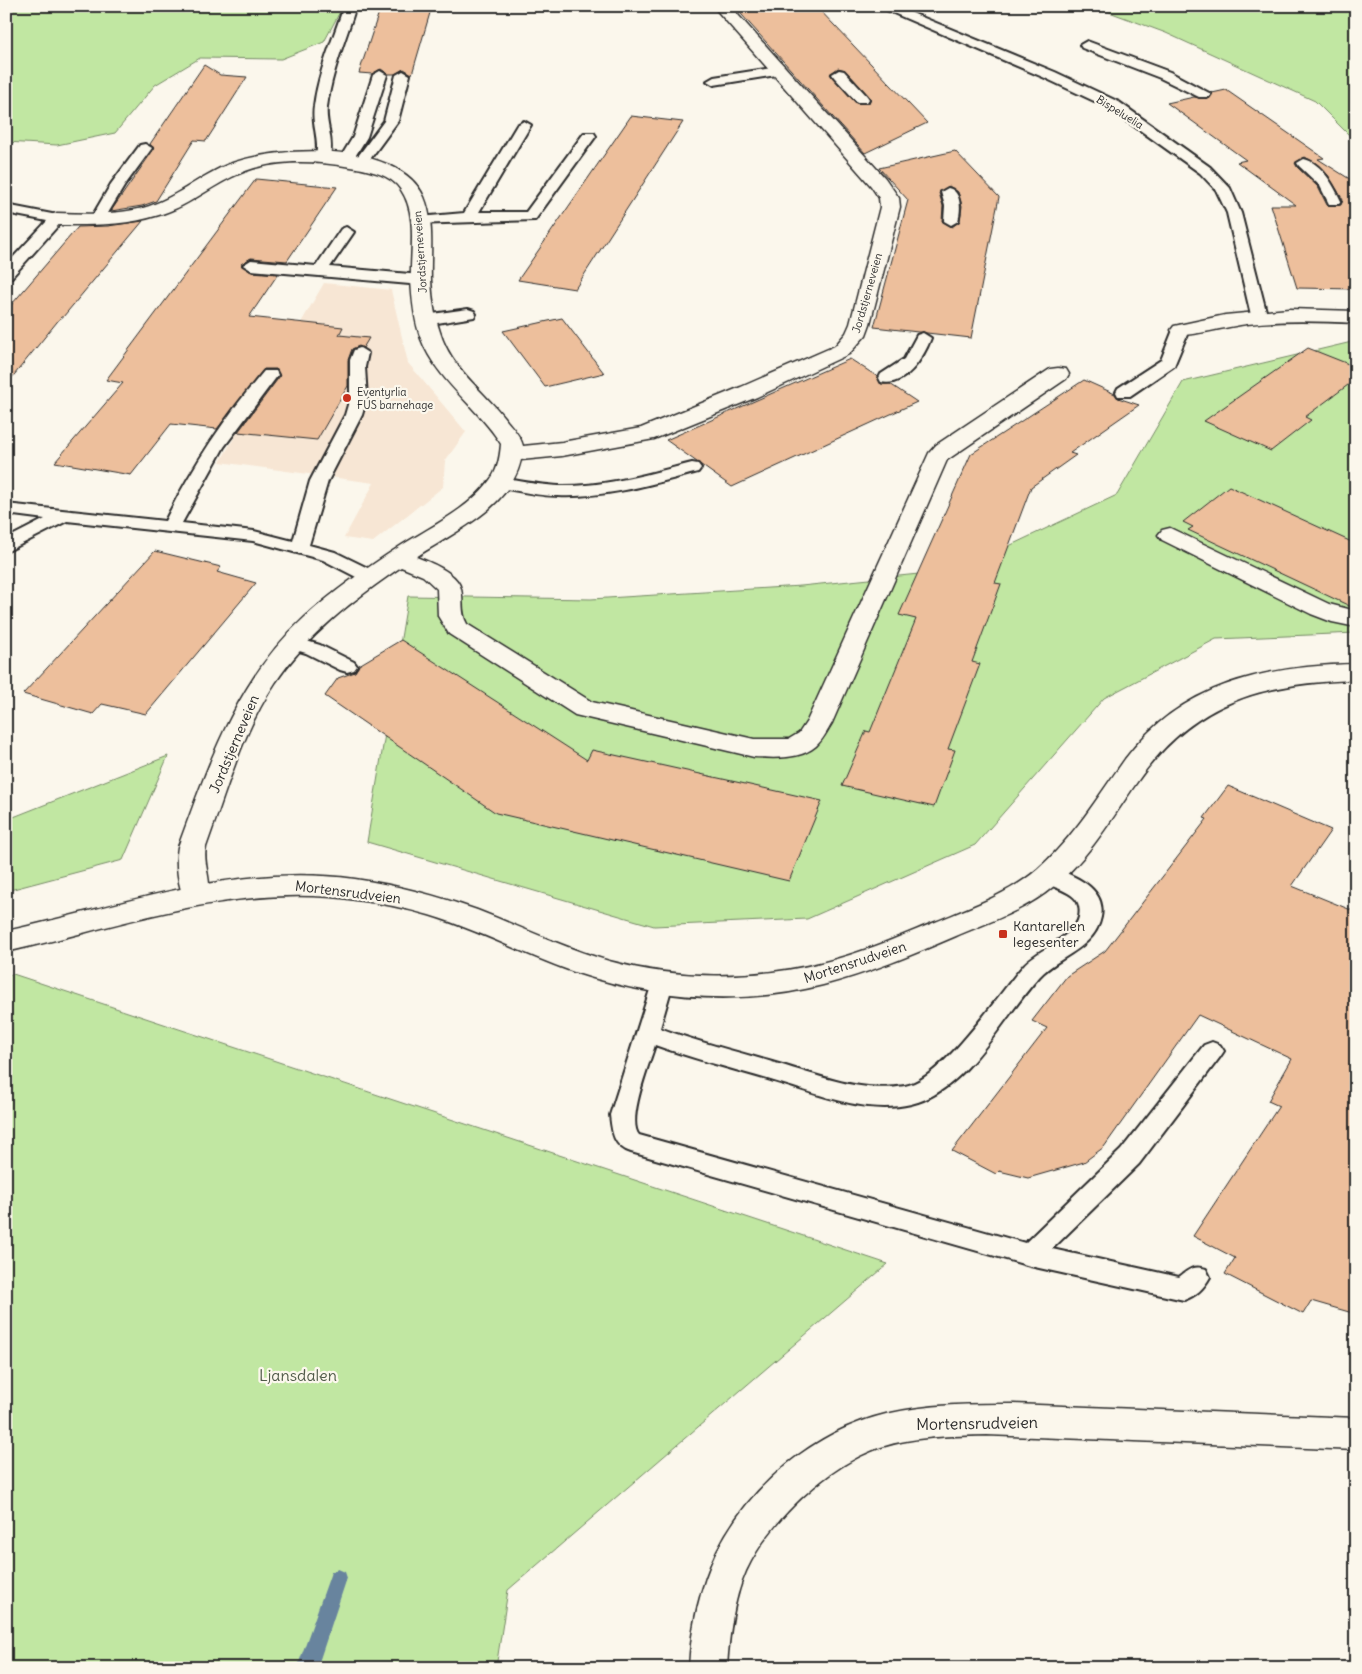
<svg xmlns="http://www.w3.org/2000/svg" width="1362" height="1674" viewBox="0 0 1362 1674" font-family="Delius,sans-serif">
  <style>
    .built { fill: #f7e6d4 }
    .green { fill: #c1e7a2; stroke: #768966 }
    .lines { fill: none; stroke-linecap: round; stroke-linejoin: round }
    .stream { fill: #68849e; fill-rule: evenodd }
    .building { fill: #edbf9c; stroke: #2b2b2b; fill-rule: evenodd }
    .service-casing { stroke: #2b2b2b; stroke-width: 4 }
    .minor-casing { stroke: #2b2b2b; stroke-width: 3 }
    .tertiary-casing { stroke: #2b2b2b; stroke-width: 3 }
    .service { fill: #fbf7ec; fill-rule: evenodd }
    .minor { fill: #fbf7ec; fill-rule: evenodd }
    .tertiary { fill: #fbf7ec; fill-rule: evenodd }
    .poi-dot { fill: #c8321e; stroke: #fbf7ec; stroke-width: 2 }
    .labels { text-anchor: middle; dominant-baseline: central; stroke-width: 4.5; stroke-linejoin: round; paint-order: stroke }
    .far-street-label { font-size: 11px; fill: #2b2b2b; stroke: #fbf7ec }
    .far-poi-label { font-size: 11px; fill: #2b2b2b; stroke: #fbf7ec; text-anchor: start }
    .street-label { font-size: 14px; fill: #2b2b2b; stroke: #fbf7ec }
    .poi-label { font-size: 14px; fill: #2b2b2b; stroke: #fbf7ec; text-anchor: start }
    .near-park-label { font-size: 16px; fill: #505a49; stroke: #fbf7ec }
    .near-street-label { font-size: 16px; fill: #2b2b2b; stroke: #fbf7ec }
  </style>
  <rect width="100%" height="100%" fill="#fbf7ec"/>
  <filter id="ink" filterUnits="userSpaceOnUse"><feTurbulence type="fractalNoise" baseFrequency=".02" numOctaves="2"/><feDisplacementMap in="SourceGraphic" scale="10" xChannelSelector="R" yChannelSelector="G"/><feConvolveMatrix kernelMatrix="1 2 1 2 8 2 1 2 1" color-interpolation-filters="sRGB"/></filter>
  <g filter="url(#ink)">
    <path class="built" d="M324 283 391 290 408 363 466 432 445 461 443 487 373 542 344 538 374 483 220 462Z"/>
    <path class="green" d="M6 6H343L324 42 281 59 200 58 155 85 115 133 57 145 6 142Z
      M1093 6H1356V142L1315 101 1166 33Z
      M1356 341V633L1216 639 1104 698 975 845 807 919 654 926 367 842 408 596 591 599 801 586 958 570 1117 495 1183 382Z
      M168 756 123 860 6 891V820Z
      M13 974 888 1264 508 1590 496 1668H6V975Z"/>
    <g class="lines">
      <path class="stream" d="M338 1569 345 1572 347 1578 317 1668H297L329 1578 331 1572Z"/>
    </g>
    <path class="building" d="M381 6H432L412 74 404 69 395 74H388L381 69 372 74 359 73Z
      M734 6H816L927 123 865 153ZM838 68 845 70 868 95 871 98 869 103H856L833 78 830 74Z
      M204 65 220 75 247 77 206 141 194 140 156 201 142 206 111 211 154 149 150 144Z
      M1226 90 1324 158 1318 159 1356 183V289L1297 288 1271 205H1296L1237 162 1246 160 1167 103 1194 97 1209 99 1212 93ZM1305 157 1317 164 1328 175 1343 200 1341 205H1327L1318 187 1297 167 1295 163Z
      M631 116 683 122 575 289 518 280Z
      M955 151 999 197 971 338 874 327 908 200 879 168ZM949 186 958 192 962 206 960 221 952 227 942 221 943 206 939 193Z
      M256 179 337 187 287 261 251 258 241 264 251 272 278 274 249 317 343 327 339 335 369 338 363 348 359 346 352 349 348 360V386L317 440 238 432 280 376 276 369H264L217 429 171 424 131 475 55 462 123 383 106 380Z
      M143 221 63 317H61L6 385V311L78 227 108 226Z
      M562 318 604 373 545 387 503 331Z
      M1308 348 1356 367V379L1305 417 1311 420 1271 451 1204 421Z
      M850 359 878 377 881 384H890L917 402 732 487 666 440Z
      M1084 380 1115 394 1118 398 1139 405 1070 453 1076 455 1031 487 995 583 1001 584 972 662 980 664 948 749 955 750 934 807 842 786 866 731 870 732 916 619 899 615 971 454Z
      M1229 486 1356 544V609L1188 530 1193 527 1183 522Z
      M155 551 221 567 217 572 256 583 146 714 102 704 93 714 23 694Z
      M401 640 587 760 592 750 822 801 789 881 496 813 325 696 338 678 355 672 359 665Z
      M1228 786 1331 830 1292 886 1356 912V1314L1311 1301 1303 1314 1225 1274 1235 1258 1193 1236 1279 1106 1268 1101 1292 1059 1198 1015 1104 1147 1084 1162 1028 1178 999 1171 996 1174 952 1151 1047 1028 1032 1021 1067 976 1105 951 1207 819 1204 818Z"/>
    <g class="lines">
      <g class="service-casing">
        <path id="service" d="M344 6H356C346 39 331 73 327 107 325 124 334 138 330 156L323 160 316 156C320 139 311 124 314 106 318 73 333 39 344 6Z
          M877 6H895L1055 72 1119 102 1210 167 1230 188 1241 213 1267 315 1265 318 1259 320 1251 315 1227 213 1216 190 1200 173 1109 108 1045 78Z
          M1087 41 1170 72 1211 94 1209 97H1199L1160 78 1082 48 1080 45Z
          M778 67 785 71 783 74 714 85 707 81 714 77Z
          M839 70 844 71 867 96 869 99 867 102H857L834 77 832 74Z
          M380 71 387 75 367 137 351 163H341L339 160 353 137 373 75Z
          M403 71 410 75 398 121 365 166H355L353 163 384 121 396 75Z
          M524 121 531 125 479 212H526L584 133H594L596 136 535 220 414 224 412 221 414 218 419 217 464 213 517 125Z
          M145 144 152 148 125 185 102 223 97 224 92 223 90 220 111 184 140 145Z
          M1304 159C1322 163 1334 186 1341 201L1339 204H1329L1320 186 1299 166 1297 163Z
          M948 188C962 191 961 210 958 221L951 225 944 221 945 206 941 192Z
          M6 205 57 215 64 219 11 278 6 280V265L47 221 6 213Z
          M346 227 354 232 330 267 421 275 429 280 421 285 251 270 243 265 251 260 316 266 341 229Z
          M468 309 474 311 476 314 474 317 425 325 417 320 425 315Z
          M1181 325 1189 330 1174 366 1130 396H1118L1116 392 1118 388 1161 360 1173 330Z
          M923 333 931 338C924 357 905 388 881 382L879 378 881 374 904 359 917 335Z
          M360 348 368 353 365 367 367 398 362 415 328 481 309 545 335 552 378 573 380 577 378 581H364L323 560 253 541 67 521 6 552V539L45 519 6 514V504L165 521C192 467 225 417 264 371H276L278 375 224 447 182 523 254 531 293 541 310 481 345 415 350 398V360L354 350Z
          M692 463 698 464 701 468 698 472C653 484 606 498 558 496 539 496 520 491 501 488L495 487 492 483 495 479 501 478C520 481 539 485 559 486 605 487 648 474 692 463Z
          M293 637 320 645 354 662 357 666 354 670 347 672 340 670 306 653 286 647 283 643 286 639Z
          M1049 867C1071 874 1107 887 1101 917 1095 948 1059 956 1040 976 1003 1016 967 1091 911 1104 865 1115 817 1093 774 1081 734 1069 694 1059 655 1045 650 1062 626 1121 639 1135L1025 1243 1121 1150 1204 1045 1212 1042 1220 1045 1224 1051 1220 1057 1139 1164 1052 1249 1179 1277C1189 1269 1194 1265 1206 1269L1210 1277C1204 1288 1196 1296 1184 1300L1030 1266 631 1152C613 1146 612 1132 610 1115L654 977 662 975 670 977 673 983 660 1028C697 1042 735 1051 772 1062 815 1074 860 1094 905 1086 942 1080 998 995 1023 966 1036 950 1075 937 1079 917 1085 887 1048 892 1038 875L1041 870Z"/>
      </g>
      <g class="minor-casing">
        <path id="minor" d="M713 6H730L885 178 899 198 900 207 870 324 866 335 849 354 757 397 654 439 562 456 521 460C510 508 454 532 416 557 430 562 458 573 461 589 464 601 460 612 467 624L592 702 754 739H789L799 733 807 721 929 453 936 445 1050 369 1058 368 1066 369 1069 374 1066 379 947 460 832 723C827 731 823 740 816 746 800 760 773 758 754 757L575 715 449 634 438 616 437 589 423 576 401 567C354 599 307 635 275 683 242 732 226 792 206 847 202 865 215 886 206 902L196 905 186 902C178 888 175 863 178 847 209 763 237 679 305 617 335 590 368 567 402 545 432 526 469 509 490 480 498 470 500 456 501 444 478 407 437 381 421 339 414 320 412 299 411 279 410 251 418 215 401 190 391 174 368 170 351 167 311 160 269 158 232 177 207 189 186 207 159 215 125 226 91 225 57 225L50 223 47 219 50 215 57 213C86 214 115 215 143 208 175 199 198 177 227 165 276 145 399 140 424 197 435 223 430 253 431 280 432 297 434 315 440 332 451 369 484 391 507 421 513 428 521 437 523 446L562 442 641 428 741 387 835 346 846 333 850 324 880 207 879 198 871 186Z
          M1289 309 1356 311V323C1319 321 1283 320 1247 324 1228 326 1189 338 1174 334L1171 330 1174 326 1225 315Z
          M1170 528 1329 604 1356 611V627L1332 622 1311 614 1162 540 1158 535 1162 530Z"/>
      </g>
      <g class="tertiary-casing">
        <path id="tertiary" d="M1356 664V680C1263 683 1193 701 1137 782 1112 818 1089 858 1054 886 1026 910 989 922 956 936 912 955 869 973 823 985 740 1006 655 999 574 972 525 955 479 930 429 915 405 908 381 903 356 900 235 882 122 926 6 952V931C122 906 235 862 355 879 397 885 438 896 477 910 521 927 564 948 609 961 678 980 752 980 821 963 860 954 896 938 933 923 969 908 1008 895 1038 869 1073 838 1098 797 1125 759 1182 683 1266 666 1356 664Z
          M1014 1404 1356 1418V1450L987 1435C952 1436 915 1436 881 1447 828 1465 770 1520 746 1571 733 1600 729 1636 727 1668H689C691 1628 700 1587 717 1551 749 1486 815 1431 886 1414 928 1404 971 1404 1014 1404Z"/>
      </g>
      <use href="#service" class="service"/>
      <use href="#minor" class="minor"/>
      <use href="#tertiary" class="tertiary"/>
    </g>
  </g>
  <g class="poi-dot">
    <circle cx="347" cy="398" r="5"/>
    <rect x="998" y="929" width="10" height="10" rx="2.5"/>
  </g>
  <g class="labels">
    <g class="far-street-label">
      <text transform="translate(1120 112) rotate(32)">Bispeluelia</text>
      <text transform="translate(420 252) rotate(-94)">Jordstjerneveien</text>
      <text transform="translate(867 293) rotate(-74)">Jordstjerneveien</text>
    </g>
    <g class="far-poi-label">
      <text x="357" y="392">Eventyrlia<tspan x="357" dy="13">FUS barnehage</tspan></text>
    </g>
    <g class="street-label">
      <text transform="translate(234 744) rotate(-67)">Jordstjerneveien</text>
      <text transform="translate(348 892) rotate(7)">Mortensrudveien</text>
      <text transform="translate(855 962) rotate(-18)">Mortensrudveien</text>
    </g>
    <g class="poi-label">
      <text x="1013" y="926">Kantarellen<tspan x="1013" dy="16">legesenter</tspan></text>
    </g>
    <g class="near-park-label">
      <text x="298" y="1375">Ljansdalen</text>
    </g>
    <g class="near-street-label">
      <text transform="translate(977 1423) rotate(-1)">Mortensrudveien</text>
    </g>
  </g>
  <rect width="1362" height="1674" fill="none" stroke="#fbf7ec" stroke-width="25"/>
  <rect x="12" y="12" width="1337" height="1649" fill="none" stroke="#2b2b2b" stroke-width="2" filter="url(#ink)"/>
</svg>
